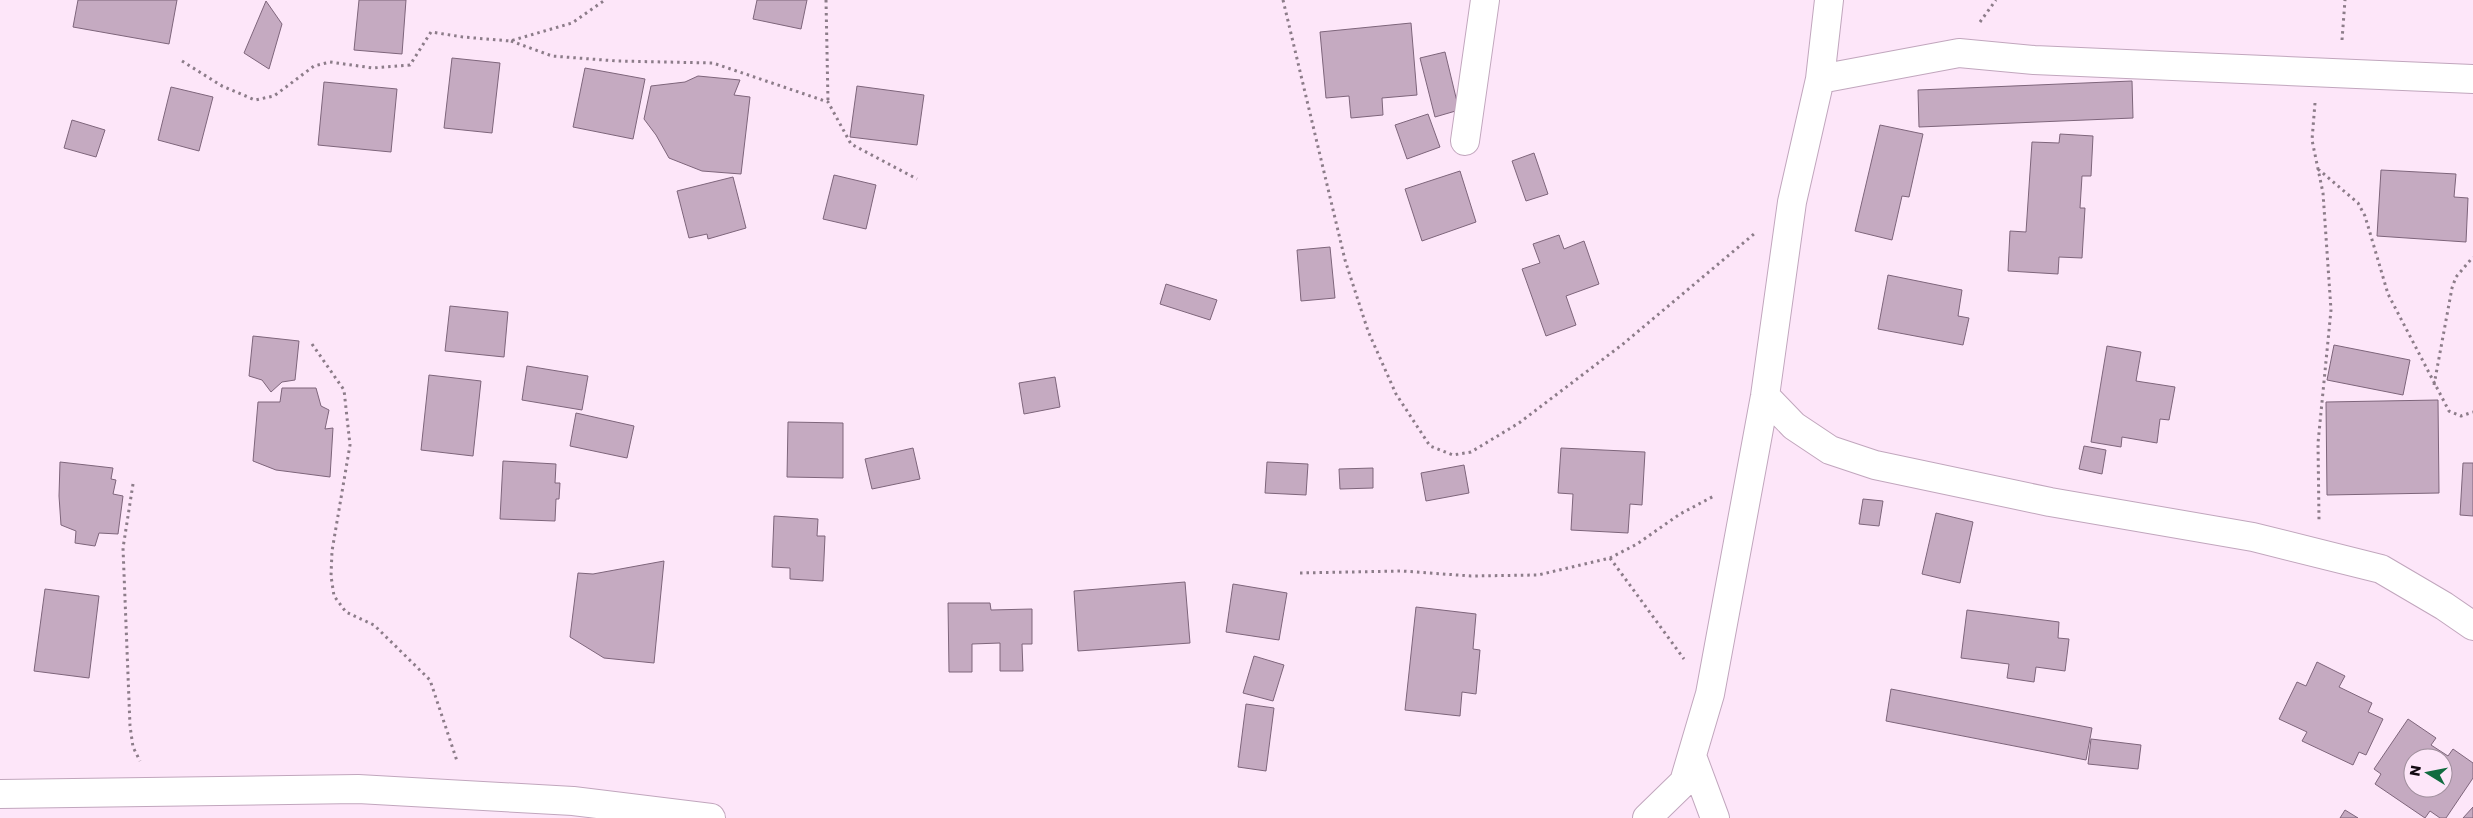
<svg xmlns="http://www.w3.org/2000/svg" width="2473" height="818" viewBox="0 0 2473 818" font-family="Poppins,sans-serif">
  <style>
    .building { fill: #c5aac1; stroke: #7e657b; fill-rule: evenodd }
    .lines { fill: none; stroke-linecap: round; stroke-linejoin: round }
    .minor-casing { stroke: #c1a6bd; stroke-width: 30 }
    .path { stroke: #8c7c89; stroke-width: 3; stroke-dasharray: 2.5 4; stroke-linecap: butt }
    .minor { stroke: #fff; stroke-width: 28 }
  </style>
  <rect width="100%" height="100%" fill="#fde6f9"/>
  <path class="building" d="M78 0H177L169 44 73 27Z
    M359 0H406L402 54 354 50Z
    M757 0H807L801 29 753 19Z
    M266 1 282 24 269 69 244 53Z
    M1411 23 1417 95 1382 98 1383 115 1351 118 1349 96 1326 98 1320 32Z
    M1445 52 1459 110 1435 117 1420 58Z
    M452 58 500 63 492 133 444 128Z
    M585 68 645 79 633 139 573 127Z
    M698 76 740 80 734 95 750 97 741 174 702 171 669 158 656 135 644 119 651 86 685 82Z
    M2132 81 2133 118 1919 127 1918 90Z
    M324 82 397 89 391 152 318 145Z
    M857 86 924 95 917 145 850 137Z
    M171 87 213 97 199 151 158 140Z
    M1428 114 1440 147 1407 159 1395 125Z
    M72 120 105 130 96 157 64 148Z
    M1880 125 1923 134 1909 197 1902 196 1892 240 1855 231Z
    M2060 134 2093 136 2091 176H2082L2080 208H2085L2082 258 2059 257 2058 274 2008 271 2010 231 2026 232 2032 142 2059 143Z
    M1534 153 1548 194 1526 201 1512 161Z
    M2381 170 2456 174 2454 197 2468 198 2466 242 2377 236Z
    M1460 171 1476 222 1422 241 1405 189Z
    M834 175 876 185 866 229 823 219Z
    M733 177 746 228 708 239 707 234 689 238 677 191Z
    M1559 235 1564 249 1584 241 1599 284 1566 296 1576 325 1546 336 1522 269 1540 263 1533 244Z
    M1330 247 1335 298 1301 301 1297 250Z
    M1888 275 1962 290 1958 316 1969 318 1963 345 1878 329Z
    M1166 284 1217 300 1210 320 1160 304Z
    M450 306 508 312 504 357 445 351Z
    M253 336 299 341 295 380 282 382 271 392 262 380 249 376Z
    M2334 345 2410 360 2403 395 2327 380Z
    M2107 346 2141 352 2136 381 2175 387 2169 420 2160 419 2157 443 2122 437 2121 447 2091 442Z
    M527 366 588 376 582 410 522 400Z
    M429 375 481 381 473 456 421 450Z
    M1055 377 1060 407 1024 414 1019 383Z
    M282 388H316L321 406 329 410 325 429 333 428 330 477 276 470 253 461 258 402H280Z
    M2438 400 2439 493 2327 495 2326 402Z
    M576 413 634 426 627 458 570 446Z
    M788 422 843 423V478L787 477Z
    M2084 446 2106 450 2102 474 2079 469Z
    M913 448 920 479 872 489 865 459Z
    M1561 448 1645 452 1642 505 1630 504 1628 533 1571 530 1573 494 1558 493Z
    M503 461 556 464 555 483H560L559 499H556L555 521 500 519Z
    M60 462 113 468 111 479 116 480 113 494 123 496 118 534 99 533 95 546 75 543 76 531 61 525 59 496Z
    M1267 462 1308 464 1306 495 1265 493Z
    M2463 463H2473V516L2460 515Z
    M1464 465 1469 493 1426 501 1421 473Z
    M1373 468V488L1340 489 1339 469Z
    M1863 499 1883 501 1879 526 1859 524Z
    M1936 513 1973 522 1960 583 1922 574Z
    M774 516 818 519 817 536H825L823 581 790 579V568L772 567Z
    M664 561 654 663 604 658 570 637 578 573 593 574Z
    M1185 582 1190 643 1078 651 1074 591Z
    M1233 584 1287 593 1279 640 1226 632Z
    M45 589 99 596 89 678 34 671Z
    M948 603H990L991 610 1032 609V644H1022L1023 671H1000V643L972 644V672H949Z
    M1416 607 1476 614 1473 649 1480 650 1476 694 1462 692 1460 716 1405 710Z
    M1967 610 2059 622 2058 638 2069 639 2065 671 2036 667 2034 682 2007 678 2009 664 1961 658Z
    M1254 656 1284 665 1273 701 1243 693Z
    M2317 662 2345 676 2339 687 2372 703 2368 712 2383 719 2366 755 2359 752 2353 765 2302 741 2307 732 2279 719 2297 682 2306 686Z
    M1891 689 2092 728 2086 760 1886 721Z
    M1246 704 1274 708 1266 771 1238 767Z
    M2408 719 2436 738 2431 745 2448 756 2453 749 2473 763V778L2446 818H2440L2430 811 2425 818 2375 784 2381 774 2374 769ZM2413 758H2443V788H2413Z
    M2091 739 2141 745 2138 769 2088 764Z
    M2473 807V818H2463Z
    M2345 810 2358 818H2340Z"/>
  <g class="lines">
    <g class="minor-casing">
      <path id="minor" d="M1820 79 1959 53 2034 60 2473 79
        M1465 141 1485 0
        M1765 396 1794 426 1830 450 1875 465 2050 502 2253 537 2381 569 2444 606 2473 626
        M1692 756 1715 818
        M0 794 358 789 573 801 711 818
        M1647 818 1684 782 1710 694 1765 396 1792 202 1820 79 1829 0"/>
    </g>
    <path class="path" d="M826 0 828 102
      M1283 0 1345 260 1368 331 1396 394 1430 446 1453 455 1471 452 1519 423 1623 344 1754 234
      M1980 22 1996 0
      M2342 40 2345 0
      M511 41 552 56 617 61 713 63 828 102 851 144 917 179
      M182 61 222 86 255 100 274 96 314 66 330 62 373 68 410 65 431 32 463 37 510 41 572 23 605 0
      M2315 103 2312 140 2323 193 2331 310 2318 443 2319 520
      M2318 169 2358 203 2365 216 2388 294 2449 411 2461 416 2473 412
      M312 344 344 390 350 445 332 551 331 576 334 596 346 612 374 625 430 680 457 761
      M2434 385 2452 288 2456 277 2473 257
      M133 484 123 548 130 726 133 747 140 761
      M1610 558 1684 659
      M1300 573 1402 571 1471 576 1538 575 1610 558 1637 544 1680 514 1714 496"/>
    <use href="#minor" class="minor"/>
  </g>
  <g transform="translate(2428 773) rotate(280)"><circle r="24" fill="#fde6f9" stroke="#9f8e9c"/>
  <path d="M0-4L9 19L0 12L-9 19Z" fill="#106b3f"/>
  <text y="-8" font-size="14" font-weight="bold" text-anchor="middle" fill="#120911">N</text>
  </g>
</svg>
